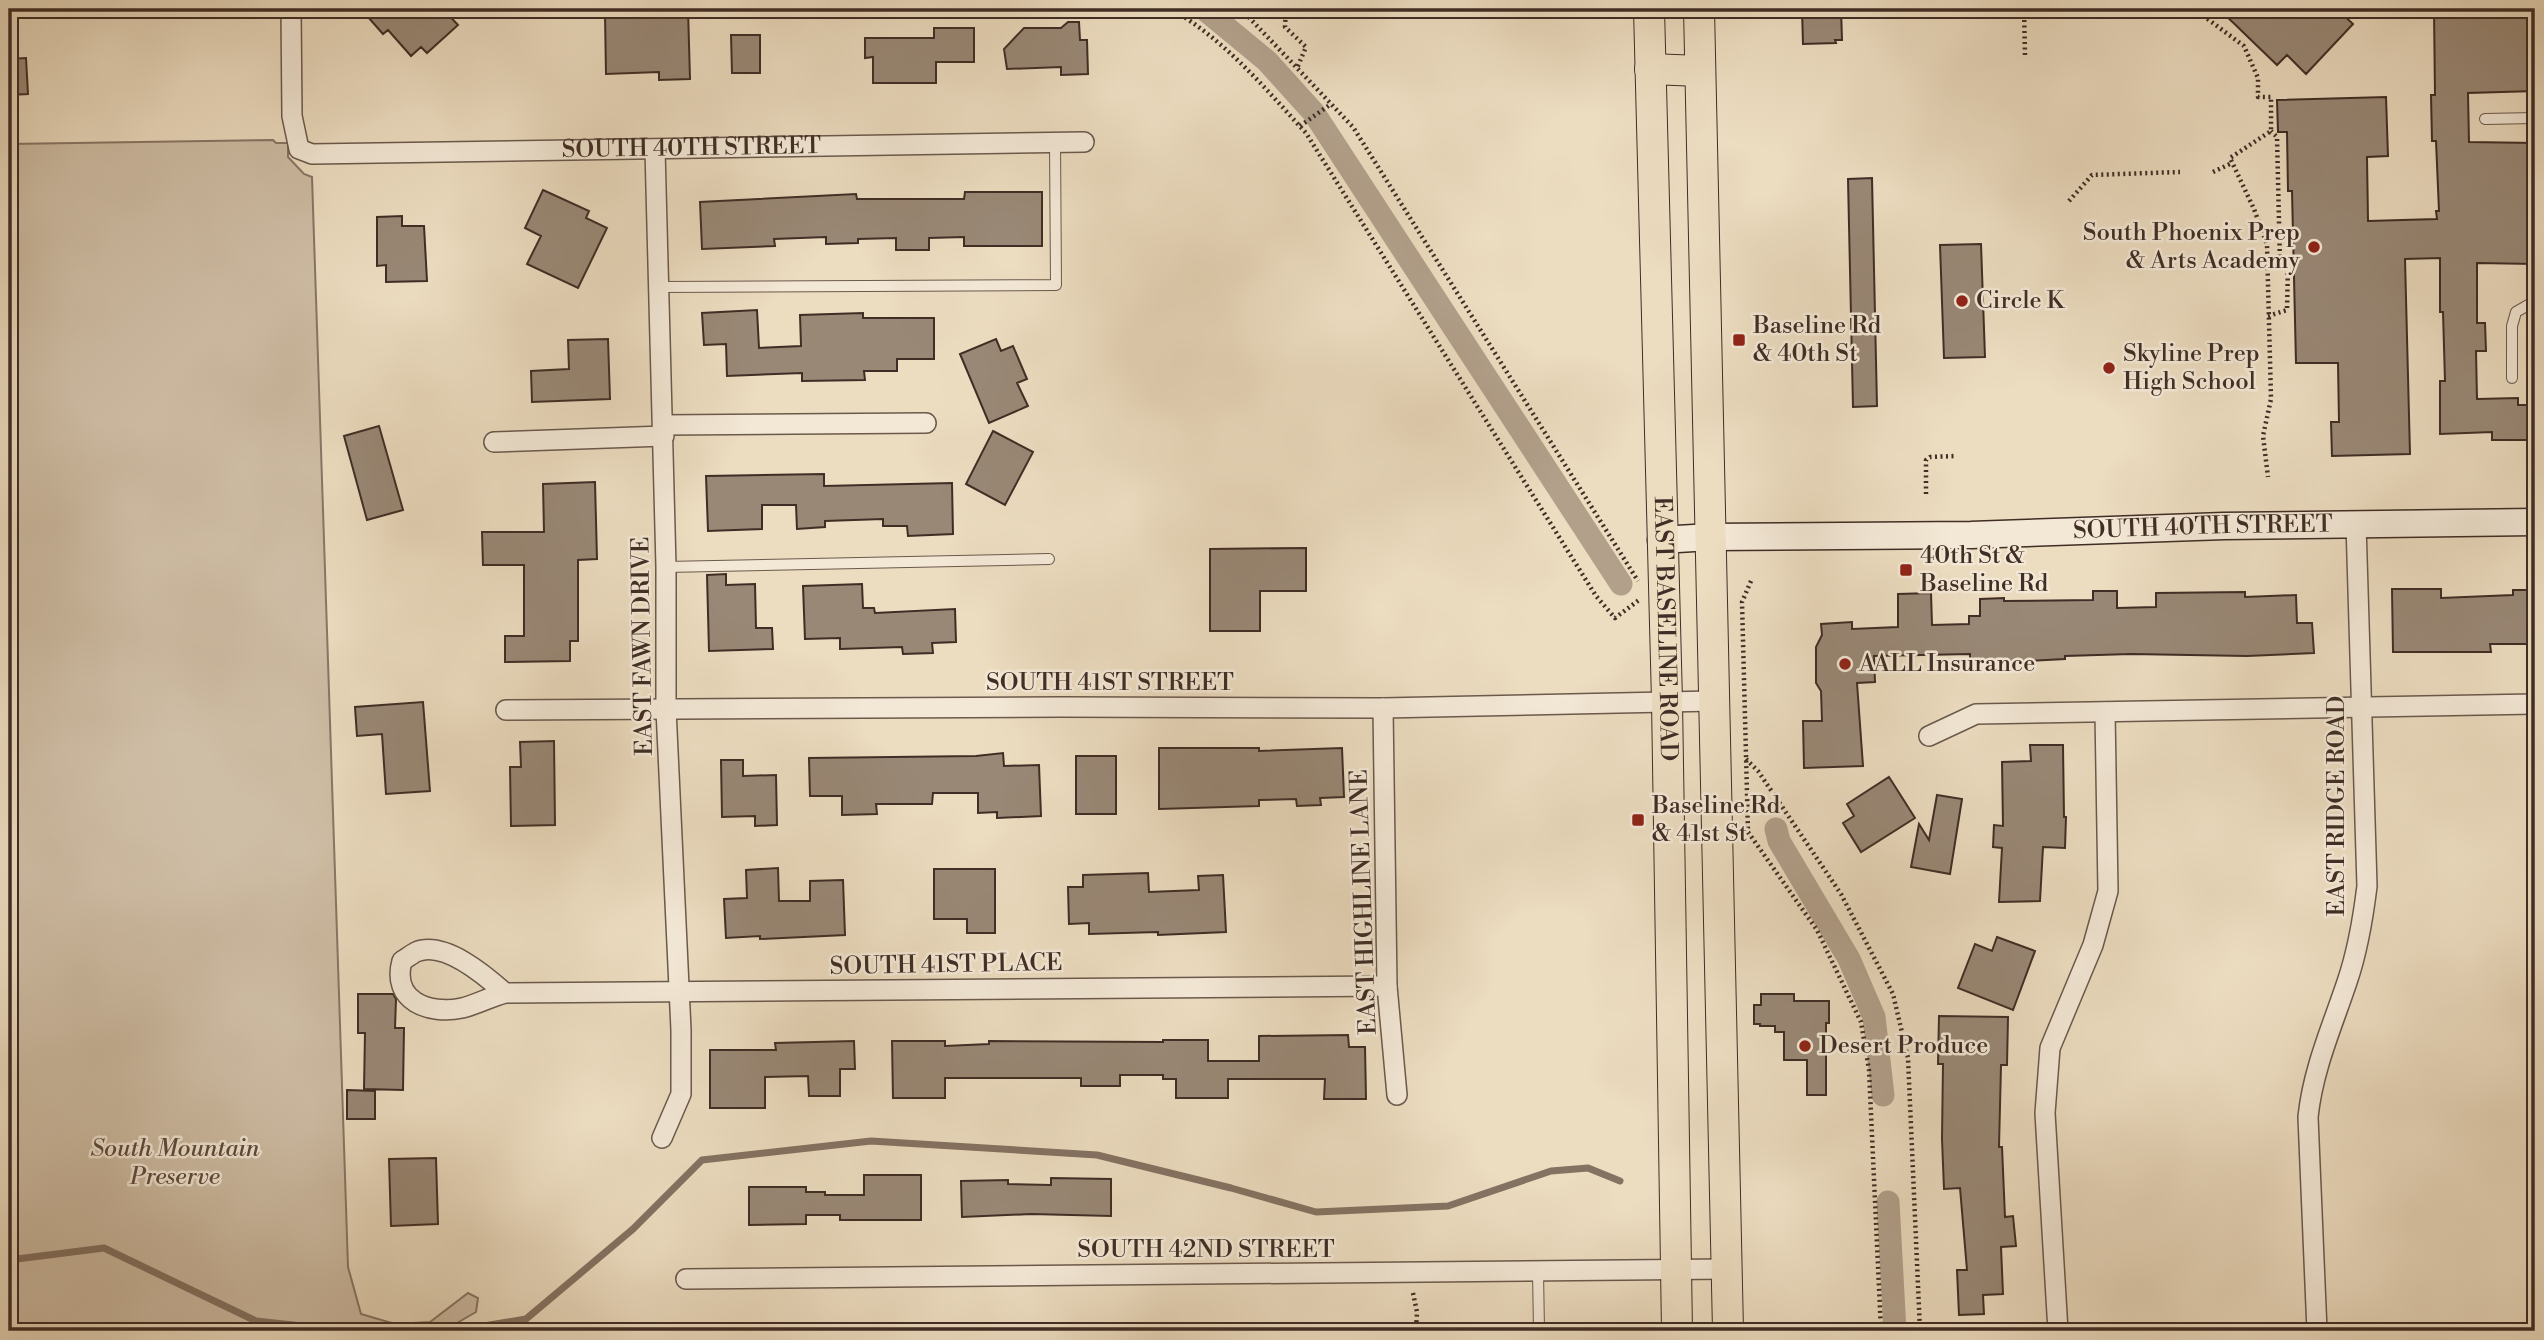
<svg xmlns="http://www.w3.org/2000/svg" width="2544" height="1340" viewBox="0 0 2544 1340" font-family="'Libre Bodoni',serif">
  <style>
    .green { fill: #cfbea6; stroke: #887666; stroke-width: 2 }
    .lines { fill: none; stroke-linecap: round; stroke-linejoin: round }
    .stream { stroke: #847262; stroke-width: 7 }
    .canal { stroke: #b2a08b; stroke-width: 23 }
    .building { fill: #998876; stroke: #402d25; stroke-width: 2 }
    .service-casing { stroke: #6b594c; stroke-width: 12 }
    .minor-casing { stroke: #6b594c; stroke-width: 22 }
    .secondary-casing { stroke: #402d25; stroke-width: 29 }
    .primary-casing { stroke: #402d25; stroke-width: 32 }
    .path { stroke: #402d25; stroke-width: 4.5; stroke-dasharray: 2 3.5; stroke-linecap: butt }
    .service { stroke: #f3e8d6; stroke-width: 10 }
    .minor { stroke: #f3e8d6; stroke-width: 19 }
    .secondary { stroke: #f3e8d6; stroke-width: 26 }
    .primary { stroke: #ecdcc0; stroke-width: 30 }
    .poi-dot { fill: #8f2418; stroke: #f3e8d6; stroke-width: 2.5 }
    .labels { text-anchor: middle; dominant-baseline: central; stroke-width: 5; stroke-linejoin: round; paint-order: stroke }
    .street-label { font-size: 24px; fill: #402d25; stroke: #f3e8d6 }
    .poi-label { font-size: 24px; fill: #402d25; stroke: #f3e8d6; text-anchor: start }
    .park-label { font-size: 24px; font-style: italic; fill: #5d4a3f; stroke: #f3e8d6 }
  </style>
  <rect width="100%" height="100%" fill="#ecdcc0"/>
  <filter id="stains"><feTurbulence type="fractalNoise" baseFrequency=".00286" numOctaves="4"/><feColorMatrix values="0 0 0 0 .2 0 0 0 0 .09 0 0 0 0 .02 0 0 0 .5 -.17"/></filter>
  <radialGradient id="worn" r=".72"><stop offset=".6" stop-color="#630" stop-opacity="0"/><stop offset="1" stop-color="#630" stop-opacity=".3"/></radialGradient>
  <path class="green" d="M273 140 276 143H288V157L304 174 312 177 348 1267 361 1314 395 1324 430 1322 468 1293 478 1298 476 1312 443 1331H9V144Z"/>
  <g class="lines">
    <path class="stream" d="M9 1260 104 1248 256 1321 349 1331
      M454 1331 526 1319 633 1229 702 1160 871 1141 1097 1155 1231 1188 1316 1212 1448 1206 1551 1171 1588 1168 1620 1181"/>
    <path class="canal" d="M1204 9 1267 61 1314 113 1621 584
      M1776 829 1779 841 1849 959 1874 1017 1883 1095
      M1888 1202 1895 1331"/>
  </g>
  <path class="building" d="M377 9H443L458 25 427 53 421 47 411 56 388 30 383 34 368 17Z
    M618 9H688L690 79 659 80V72L606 74 605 14H618Z
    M1802 9H1841L1842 40H1835L1836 43 1803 44Z
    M2219 9H2337L2353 24 2306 74 2287 55 2277 65Z
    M2434 9H2535V91L2468 93 2469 142 2535 143V264L2477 263V323H2485L2486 351H2476L2477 399 2518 398V405H2535V440H2492V432L2440 434V381H2445L2443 312H2440V258L2405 259 2410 454 2332 456 2331 422H2339L2338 363H2296L2292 191H2288L2287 132H2278L2277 100 2386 97 2388 156 2367 157 2368 221 2437 219 2436 211H2439L2436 141H2432L2431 95H2435Z
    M1068 22H1079L1080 40H1087L1088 74 1061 75V67L1007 69 1004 49 1024 28H1061Z
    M934 28H974V62H936V83H873V57L865 58V38H934Z
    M731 35H760V73H732Z
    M26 58 28 94 9 95V59Z
    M1872 178 1877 406 1853 407 1848 179Z
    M543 190 589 211 586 218 607 228 578 288 527 264 541 236 525 228Z
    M965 192H1042V246H964V237L929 238V250H896V238L858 239V243L826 244V237L774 239 775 246 702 249 700 202 856 194 857 199H964Z
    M402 216V226H424L427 281 386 282V265L377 266V217Z
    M1981 244 1985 357 1944 358 1940 245Z
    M757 310 759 348 801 346 800 315 863 313V318H934V359H897V371H864L865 380 802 381V373L727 376 726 344 704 345 702 313Z
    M608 339 610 399 532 402 531 371 569 369 568 340Z
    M996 339 1001 351 1013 346 1027 379 1017 383 1028 406 989 423 960 354Z
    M379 426 403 510 367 520 344 436Z
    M993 431 1033 452 1005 505 966 484Z
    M824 474V486L952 483 953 534 908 536 907 526H883V519L825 521V527L797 529 796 505H762V529L708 531 706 476Z
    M595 482 597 559 578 560V641H570V661L505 662V636H524V565H483L482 532H544L543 484Z
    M1306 548V591H1260V631H1210V549Z
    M726 574V585L755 584 756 628H772L773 649 709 651 707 575Z
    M862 584 863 608H874L875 613 955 609 956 642 932 643 933 653 903 654 902 647 840 649V638L805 639 803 586Z
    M2392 589H2441V598L2513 595V590H2535V644H2490L2491 652H2393Z
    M2093 591H2117V608L2156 607V593L2245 592V597L2296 595 2297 623H2312L2314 653 2247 656 2131 654 2065 656V659L1970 664V654L1874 656 1875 682 1857 683 1863 766 1804 768 1803 721H1822L1821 691 1816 683V647L1822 635 1821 624 1852 622V629L1898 627V594L1931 593 1932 625 1969 624V616H1980V599L2004 598V601L2093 600Z
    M423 702 430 791 386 794 382 734 357 736 355 707Z
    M554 741 555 825 511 826 510 767H521L520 742Z
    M2030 745H2063L2064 817H2066L2065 848 2043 847 2040 901 1999 902 2002 848 1993 847 1994 825 2003 826 2002 762 2031 761Z
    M1159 748H1259V751L1342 748 1344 797 1320 798 1321 805 1297 806 1296 799 1259 800V806L1159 809Z
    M1003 753 1004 766 1039 765 1041 816 997 818V812L978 813V793H933L932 804H876L877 814 842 815V796H810L809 758 976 756Z
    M1076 756H1116V814H1076Z
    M721 760H743V776L776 775 777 825 755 826V816L722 817Z
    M1889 777 1915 818 1861 852 1843 823 1854 816 1847 804Z
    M1937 795 1962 799 1950 874 1911 867 1919 824 1929 840Z
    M778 868 779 901H810V881L843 880 845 935 760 939V936L726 938 724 899 747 898 746 870Z
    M934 869H995V933H967V919H934Z
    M1148 873 1149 892 1199 890 1198 876 1223 875 1226 932 1158 935V932L1089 934V923L1069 924 1068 887H1083V875Z
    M1997 937 2035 951 2013 1010 1958 988 1975 944 1992 951Z
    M358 994H393L396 999 395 1028H404L403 1090 364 1089 365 1033H358Z
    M1761 994H1794V1001H1829V1023H1826V1095H1807V1060H1784V1032H1775V1026H1760V1024H1754V1005H1761Z
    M1939 1016 2008 1017 2007 1065H2001L1999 1147H2002L2005 1217 2013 1216 2016 1246 2001 1247 2003 1294 1983 1295 1984 1314 1959 1315 1957 1270H1967L1960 1188 1944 1189 1942 1139 1943 1064H1938Z
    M1348 1035 1349 1047H1365L1366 1099H1324L1325 1079H1228V1098H1176V1079H1163V1075H1120V1086H1081V1078H945V1098H893L892 1041H945V1046L989 1044V1041L1163 1042V1040H1208V1061H1259V1036Z
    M854 1041 855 1069H840V1096H809L808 1076 765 1077V1108H710V1050H776L775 1043Z
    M347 1090 375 1091V1119H347Z
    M436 1158 438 1224 391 1226 389 1159Z
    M864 1175H921V1220H840V1215H806V1224L749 1225V1187H806V1192H825V1195H864Z
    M1051 1178 1111 1179V1216L1031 1214 962 1217 961 1181 1008 1180V1184L1051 1185Z"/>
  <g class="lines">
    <g class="service-casing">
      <path id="service" d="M2485 119 2535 118
        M660 287 1056 285 1055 142
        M2512 378V326L2516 312 2535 301
        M666 567 1049 559
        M1538 1271 1539 1331"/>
    </g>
    <g class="minor-casing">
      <g id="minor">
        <path id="s1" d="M291 9 292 116 299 149 312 154 1084 142"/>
        <path d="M655 150 666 567V709L681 1030V1094L662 1138"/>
        <path d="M663 425 926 423"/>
        <path d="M494 442 664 436"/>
        <path d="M1383 708 1387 986 1397 1095"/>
        <path d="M506 710 1061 707 1383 708 1713 701"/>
        <path d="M1929 736 1976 714 2535 704"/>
        <path d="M505 993C486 976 444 940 416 952 412 954 407 958 402 961 391 1001 429 1015 462 1008 475 1005 490 997 505 993L1387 986"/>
        <path d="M686 1279 1726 1269"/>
        <path d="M2058 1331 2045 1113 2050 1048 2093 945 2108 891 2105 712"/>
        <path d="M2317 1331 2308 1117C2313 1069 2332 1027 2347 982 2358 950 2363 919 2367 886L2356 524"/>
      </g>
    </g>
    <g class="secondary-casing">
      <g id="secondary">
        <path id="s2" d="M1661 540 1710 537 1971 535 2224 526 2535 522"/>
      </g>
    </g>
    <g class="primary-casing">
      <g id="primary">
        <path id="s3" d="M1649 9 1667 701 1677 1331"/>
        <path d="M1699 9 1728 1331"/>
        <path d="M1650 69 1700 71"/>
      </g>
    </g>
    <path class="path" d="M1171 9C1224 39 1265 88 1306 133L1596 596 1615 618 1639 600
      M1241 9 1353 127 1638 581
      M1286 9 1285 27 1306 47 1297 68
      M2024 9 2025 55
      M2194 9 2244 46 2258 78V97H2271V131L2230 158 2254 209 2267 245 2271 399 2263 436 2268 477
      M1300 126 1331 104
      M2213 172 2232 163
      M2069 201 2092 175 2180 172
      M2268 316 2287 310 2288 264 2280 265 2277 137 2271 131
      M1926 494V460L1930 457 1956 456
      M1751 581 1742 602 1748 832 1817 930 1861 1022 1869 1070 1881 1331
      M1746 759 1758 771 1841 894 1893 994 1908 1058 1920 1331
      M1413 1293 1417 1312 1416 1331"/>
    <use href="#service" class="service"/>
    <use href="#minor" class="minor"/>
    <use href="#secondary" class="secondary"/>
    <use href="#primary" class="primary"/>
  </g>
  <g class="poi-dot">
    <circle cx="2314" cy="247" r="7"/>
    <circle cx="1962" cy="301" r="7"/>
    <rect x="1732" y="333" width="14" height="14" rx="3.5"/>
    <circle cx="2109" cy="368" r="7"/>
    <rect x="1899" y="563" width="14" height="14" rx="3.5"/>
    <circle cx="1845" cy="664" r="7"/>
    <rect x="1631" y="813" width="14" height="14" rx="3.5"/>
    <circle cx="1805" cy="1046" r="7"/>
  </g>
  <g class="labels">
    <g class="street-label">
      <text stroke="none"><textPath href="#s1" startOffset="534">SOUTH 40TH STREET</textPath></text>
      <text stroke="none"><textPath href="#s2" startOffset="542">SOUTH 40TH STREET</textPath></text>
      <text stroke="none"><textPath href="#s3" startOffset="620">EAST BASELINE ROAD</textPath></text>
      <text transform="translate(643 646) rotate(-91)">EAST FAWN DRIVE</text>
      <text x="1110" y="683">SOUTH 41ST STREET</text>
      <text transform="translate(2337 806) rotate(-90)">EAST RIDGE ROAD</text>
      <text transform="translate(1364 902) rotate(-92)">EAST HIGHLINE LANE</text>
      <text transform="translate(946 965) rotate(-1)">SOUTH 41ST PLACE</text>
      <text x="1206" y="1250">SOUTH 42ND STREET</text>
    </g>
    <g class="poi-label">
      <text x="2300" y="233" text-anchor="end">South Phoenix Prep<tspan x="2300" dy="28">&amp; Arts Academy</tspan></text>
      <text x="1976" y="301">Circle K</text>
      <text x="1753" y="326">Baseline Rd<tspan x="1753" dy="28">&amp; 40th St</tspan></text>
      <text x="2123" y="354">Skyline Prep<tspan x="2123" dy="28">High School</tspan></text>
      <text x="1920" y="556">40th St &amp;<tspan x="1920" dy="28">Baseline Rd</tspan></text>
      <text x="1859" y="664">AALL Insurance</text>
      <text x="1652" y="806">Baseline Rd<tspan x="1652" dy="28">&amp; 41st St</tspan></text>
      <text x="1819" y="1046">Desert Produce</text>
    </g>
    <g class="park-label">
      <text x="175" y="1149">South Mountain<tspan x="175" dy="28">Preserve</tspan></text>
    </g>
  </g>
  <rect width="2544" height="1340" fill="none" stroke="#ecdcc0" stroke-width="35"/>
  <rect x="10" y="10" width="2523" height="1319" fill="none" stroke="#402d25" stroke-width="3.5"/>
  <rect x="18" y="18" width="2509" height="1305" fill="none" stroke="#402d25" stroke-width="2"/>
  <rect width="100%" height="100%" filter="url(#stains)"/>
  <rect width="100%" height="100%" fill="url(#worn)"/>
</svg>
